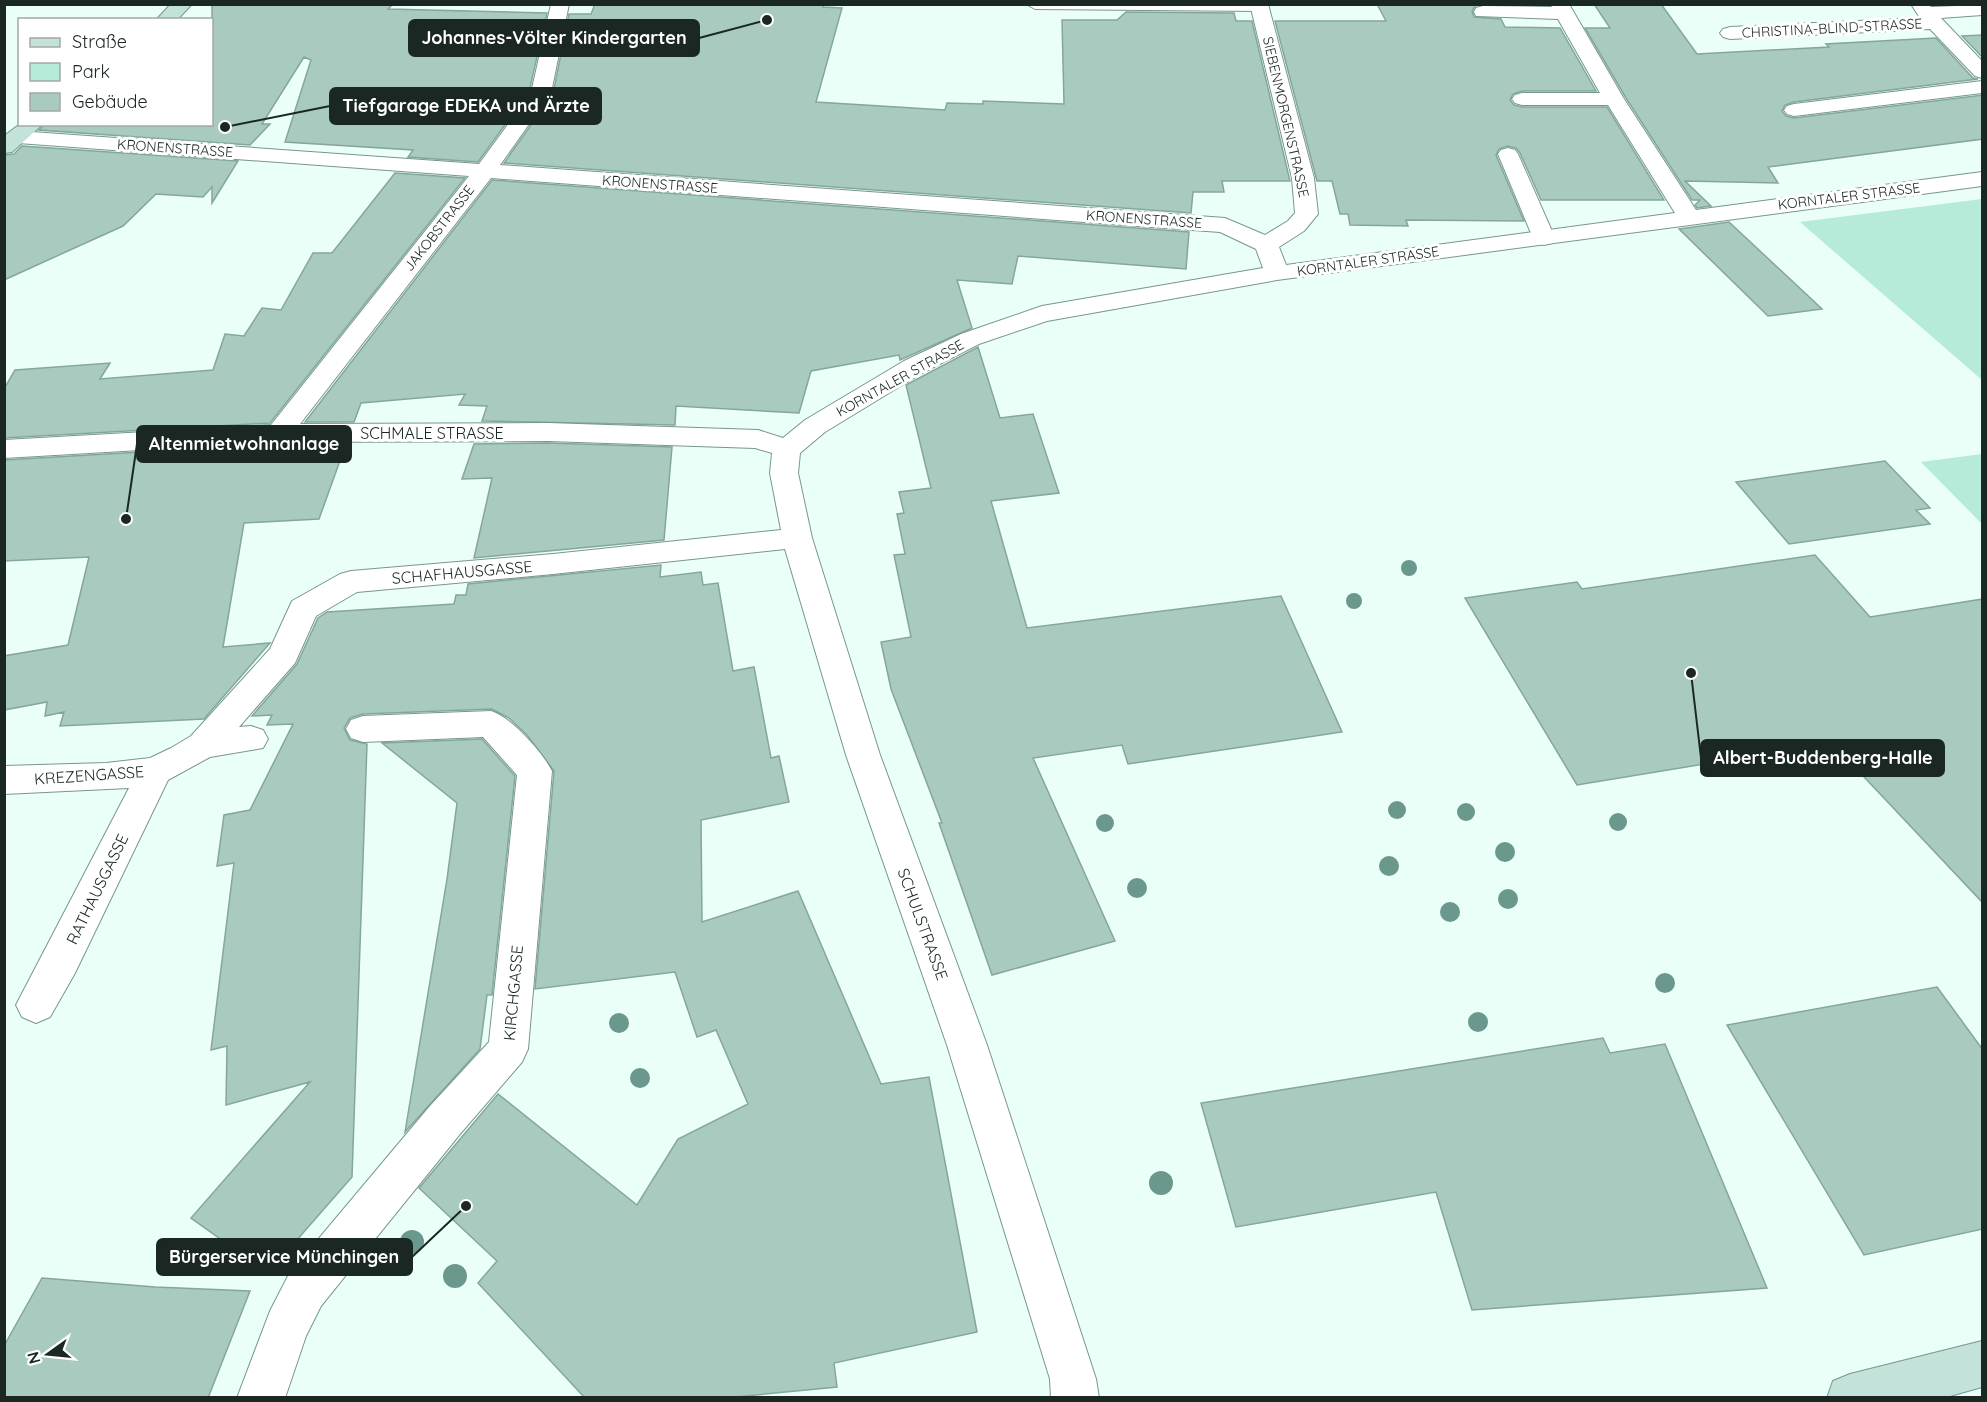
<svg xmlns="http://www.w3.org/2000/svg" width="1987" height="1402" viewBox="0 0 1987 1402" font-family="Quicksand,sans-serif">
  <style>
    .green { fill: #b6ead9 }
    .building { fill: #a9cabf; stroke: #85a69b; stroke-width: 1.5 }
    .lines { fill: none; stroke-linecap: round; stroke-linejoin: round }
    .lane-casing { stroke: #77978c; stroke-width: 2 }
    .street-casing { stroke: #77978c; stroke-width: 2 }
    .secondary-casing { stroke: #77978c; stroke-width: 2 }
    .lane { fill: #fff; fill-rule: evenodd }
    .street { fill: #fff; fill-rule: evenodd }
    .secondary { fill: #c2e2da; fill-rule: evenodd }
    .tree { fill: #6b988d }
    .labels { text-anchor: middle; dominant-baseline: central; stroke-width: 6; stroke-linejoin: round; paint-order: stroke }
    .far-street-label { font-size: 14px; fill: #1a2722; stroke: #fff }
    .street-label { font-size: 16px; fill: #1a2722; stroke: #fff }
    .leader { fill: none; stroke: #1a2722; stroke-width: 2 }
    .callout-dot { fill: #1a2722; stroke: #fff; stroke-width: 2 }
    .callout { fill: #1a2722; stroke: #1a2722; stroke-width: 2 }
    .callout-label { font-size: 18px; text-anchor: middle; font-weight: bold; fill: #fff }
  </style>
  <rect width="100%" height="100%" fill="#eafff7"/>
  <path class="green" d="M1982 199V380L1800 222Z
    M1982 454V524L1921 462Z"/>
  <path class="building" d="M212 4H393L388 9 547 13 529 92 478 162 408 157 413 150 285 142 311 60 304 57 262 124H270L250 145 39 130 45 124H212Z
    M595 4H824L823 7 842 8 816 102 945 110 947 103 983 104V101L1064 104 1062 20H1117L1126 12 1234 13 1236 21H1252L1290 181H1222L1224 192H1193L1191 213 504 163 553 94 569 14H591Z
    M1377 4H1480L1475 6 1472 11 1474 17 1501 19 1505 27 1560 28 1596 91H1522L1513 94 1510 100 1514 105 1522 107H1607L1664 200H1541L1520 153 1516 148 1507 146 1499 149 1496 155 1524 221 1406 220 1408 226 1350 225 1348 214H1340L1332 181H1317L1275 21H1386Z
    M1594 4H1661L1697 54 1829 47 1826 44 1936 38 1973 78 1978 79 1794 102 1785 105 1782 111 1786 116 1794 118 1983 95V139L1768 167 1778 183 1685 181 1711 206 1697 208 1695 205 1700 200H1692L1626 98 1585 28H1610Z
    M1983 35V58L1962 36Z
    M22 146 238 161 212 203V187L203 197 156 194 123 226 4 280V155L14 154Z
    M395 173 465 178 270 423 4 438V389L15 370 110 363 100 379 213 370 225 334 244 336 262 308 281 310 313 253H332Z
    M492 180 1189 232 1186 269 1018 256 1012 284 957 280 972 328 900 360 899 355 811 371 799 413 676 406 675 425 482 421 487 406 459 405 465 394 361 403 354 422H305Z
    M1729 222 1822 309 1768 316 1679 229Z
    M978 347 1000 418 1033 414 1059 493 991 501 1027 628 1281 596 1342 732 1128 764 1122 745 1033 758 1115 941 992 975 939 823H942L891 689 881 642 911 637 894 555 905 554 897 514 904 513 899 492 931 488 906 385Z
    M548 443 672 447 664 540 474 558 492 478 462 479 474 444Z
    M279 444H346L319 519 244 523 223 647 270 643 204 719 60 726 64 712 45 716 47 702 4 710V656L68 645 89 557 4 561V460Z
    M1885 461 1930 508 1916 510 1930 524 1789 544 1736 482Z
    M1815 555 1870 617 1983 599V903L1832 743 1577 785 1465 598 1577 582 1582 589Z
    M661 565 660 577 701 572 703 585 718 583 733 671 754 667 771 758 779 756 789 802 701 820 702 922 798 891 881 1084 929 1077 977 1332 834 1363 837 1387 725 1398H585L478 1283 497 1261 419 1188 498 1094 637 1205 678 1139 748 1104 716 1030 697 1037 675 972 535 989 554 771 527 735 509 718 492 709 363 714 350 718 344 728 350 740 367 744 352 1177 268 1273 191 1218 310 1082 226 1105 227 1046 211 1050 234 863 217 866 224 815 250 810 293 724 267 725 272 715 252 716 297 664 318 618 327 612 454 604 456 595H466L468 584Z
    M482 739 515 776 492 995H487L480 1049 405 1132 447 879 457 803 382 743Z
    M1937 987 1983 1050V1229L1864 1255 1727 1025Z
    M1603 1038 1610 1053 1665 1044 1767 1288 1472 1310 1436 1192 1236 1227 1201 1103Z
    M42 1278 155 1287 250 1291 208 1398H4V1346Z"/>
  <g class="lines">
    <g class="lane-casing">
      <path id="lane" d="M1026 4H1267L1268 6 1265 10 1259 11 1035 9Z
        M1508 148 1515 150 1518 154 1555 238 1552 243 1544 245 1536 243 1533 238 1498 154 1501 150Z"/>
    </g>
    <g class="street-casing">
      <path id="street" d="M551 4H569L551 93 500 165 1225 218 1265 235 1288 221 1295 213 1292 178 1250 4H1268L1314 178 1318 214 1304 231 1279 247 1286 265 1675 213 1608 105H1522L1515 103 1512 99 1515 95 1522 93H1600L1558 19 1476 16 1474 12 1476 8 1483 6 1552 7 1550 4H1569L1624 99 1696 210 1982 172V186L1277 280 1047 321 979 344 922 373 825 432 800 453 798 473 812 538 880 755 987 1045 1096 1379 1099 1398H1051L1050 1379 947 1045 846 755 785 549 553 574 357 592 316 616 295 663 239 727 251 726 263 730 268 739 263 748 210 757 168 780 75 973 50 1017 36 1023 22 1017 16 1005 129 788 4 794V766L106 763 150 758 171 748 191 736 270 649 292 601 340 574 351 571 553 554 781 530 770 473 772 453 755 448 548 441 279 442 4 458V440L271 425 469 176 18 143 10 142 7 137 10 132 18 131 479 164 531 93ZM491 178 1220 232 1256 249 1263 268 1042 306 961 334 904 361 805 420 783 438 758 430 548 423 300 424Z
        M1911 4H1928L1931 7 1982 5V15L1941 18 1982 61V78L1975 76 1930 29 1730 39 1723 37 1720 33 1723 29 1730 27 1920 18Z
        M1982 81V93L1794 116 1787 114 1784 110 1787 106 1794 104Z
        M491 711C511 717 542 752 552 771L528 1049 522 1062 460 1134 321 1306 306 1336 285 1398H237L270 1311 289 1274 430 1106 489 1042 517 775 483 737 363 742 351 738 346 729 351 720 363 716Z"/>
    </g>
    <g class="secondary-casing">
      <path id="secondary" d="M171 4H192L177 20H156Z
        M20 124H43L12 152 4 153V136Z
        M1982 1341V1387L1943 1398H1827L1833 1381 1850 1374Z"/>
    </g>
    <use href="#lane" class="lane"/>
    <use href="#street" class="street"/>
    <use href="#secondary" class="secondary"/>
  </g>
  <g class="tree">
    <circle cx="1409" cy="568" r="8"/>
    <circle cx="1354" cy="601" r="8"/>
    <circle cx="1397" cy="810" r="9"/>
    <circle cx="1466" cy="812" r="9"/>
    <circle cx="1618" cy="822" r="9"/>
    <circle cx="1105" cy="823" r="9"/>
    <circle cx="1505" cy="852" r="10"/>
    <circle cx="1389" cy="866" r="10"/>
    <circle cx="1137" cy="888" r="10"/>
    <circle cx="1508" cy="899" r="10"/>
    <circle cx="1450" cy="912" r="10"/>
    <circle cx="1665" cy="983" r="10"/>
    <circle cx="1478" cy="1022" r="10"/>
    <circle cx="619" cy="1023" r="10"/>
    <circle cx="640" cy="1078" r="10"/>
    <circle cx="1161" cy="1183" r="12"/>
    <circle cx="412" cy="1242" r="12"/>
    <circle cx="455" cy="1276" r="12"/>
  </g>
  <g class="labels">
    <g class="far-street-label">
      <text transform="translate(1832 28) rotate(-3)">CHRISTINA-BLIND-STRASSE</text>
      <text transform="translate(1286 117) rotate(77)">SIEBENMORGENSTRASSE</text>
      <text transform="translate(175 148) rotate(4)">KRONENSTRASSE</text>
      <text transform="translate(660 184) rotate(4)">KRONENSTRASSE</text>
      <text transform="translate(1849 196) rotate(-7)">KORNTALER STRASSE</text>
      <text transform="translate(1144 219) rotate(4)">KRONENSTRASSE</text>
      <text transform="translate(439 228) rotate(-52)">JAKOBSTRASSE</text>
      <text transform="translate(1368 261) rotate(-8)">KORNTALER STRASSE</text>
      <text transform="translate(900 378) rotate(-29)">KORNTALER STRASSE</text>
    </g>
    <g class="street-label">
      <text x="432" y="433">SCHMALE STRASSE</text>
      <text transform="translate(462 572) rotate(-5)">SCHAFHAUSGASSE</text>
      <text transform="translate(89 775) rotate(-4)">KREZENGASSE</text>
      <text transform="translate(97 889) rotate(-64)">RATHAUSGASSE</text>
      <text transform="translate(923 924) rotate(70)">SCHULSTRASSE</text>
      <text transform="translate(513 993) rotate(-85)">KIRCHGASSE</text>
    </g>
  </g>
  <path class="leader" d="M767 20L699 38M225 127L330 106M126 519L137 444M1691 673L1701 758M466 1206L412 1257"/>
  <g class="callout-dot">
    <circle cx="767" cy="20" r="6"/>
    <circle cx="225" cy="127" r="6"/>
    <circle cx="126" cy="519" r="6"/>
    <circle cx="1691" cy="673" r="6"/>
    <circle cx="466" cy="1206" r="6"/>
  </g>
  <g class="callout">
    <rect x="409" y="20" width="290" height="36" rx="6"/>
    <rect x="330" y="88" width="271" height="36" rx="6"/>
    <rect x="137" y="426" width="214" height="36" rx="6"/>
    <rect x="1701" y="740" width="243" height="36" rx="6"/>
    <rect x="157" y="1239" width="255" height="36" rx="6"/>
  </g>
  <g class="callout-label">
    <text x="554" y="44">Johannes-Völter Kindergarten</text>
    <text x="466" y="112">Tiefgarage EDEKA und Ärzte</text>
    <text x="244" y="450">Altenmietwohnanlage</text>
    <text x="1823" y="764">Albert-Buddenberg-Halle</text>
    <text x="284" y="1263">Bürgerservice Münchingen</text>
  </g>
  <rect width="1987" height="1402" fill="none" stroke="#1a2722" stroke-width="12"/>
  <rect x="18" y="18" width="195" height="108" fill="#ffffff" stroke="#a3a9a7" stroke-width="1.5"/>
  <rect x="30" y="38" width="30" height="9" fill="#c2e2da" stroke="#a3a9a7" stroke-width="1.5"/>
  <text x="72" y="48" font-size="18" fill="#1a2722">Straße</text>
  <rect x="30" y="63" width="30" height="18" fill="#b6ead9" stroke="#a3a9a7" stroke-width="1.5"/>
  <text x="72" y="78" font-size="18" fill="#1a2722">Park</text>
  <rect x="30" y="93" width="30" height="18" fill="#a9cabf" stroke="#a3a9a7" stroke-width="1.5"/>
  <text x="72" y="108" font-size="18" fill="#1a2722">Gebäude</text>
  <g transform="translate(48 1354) rotate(255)" stroke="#ffffff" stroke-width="4.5" paint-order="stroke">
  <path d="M0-4.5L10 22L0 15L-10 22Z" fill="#1a2722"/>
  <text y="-9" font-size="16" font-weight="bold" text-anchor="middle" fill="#1a2722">N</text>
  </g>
</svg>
